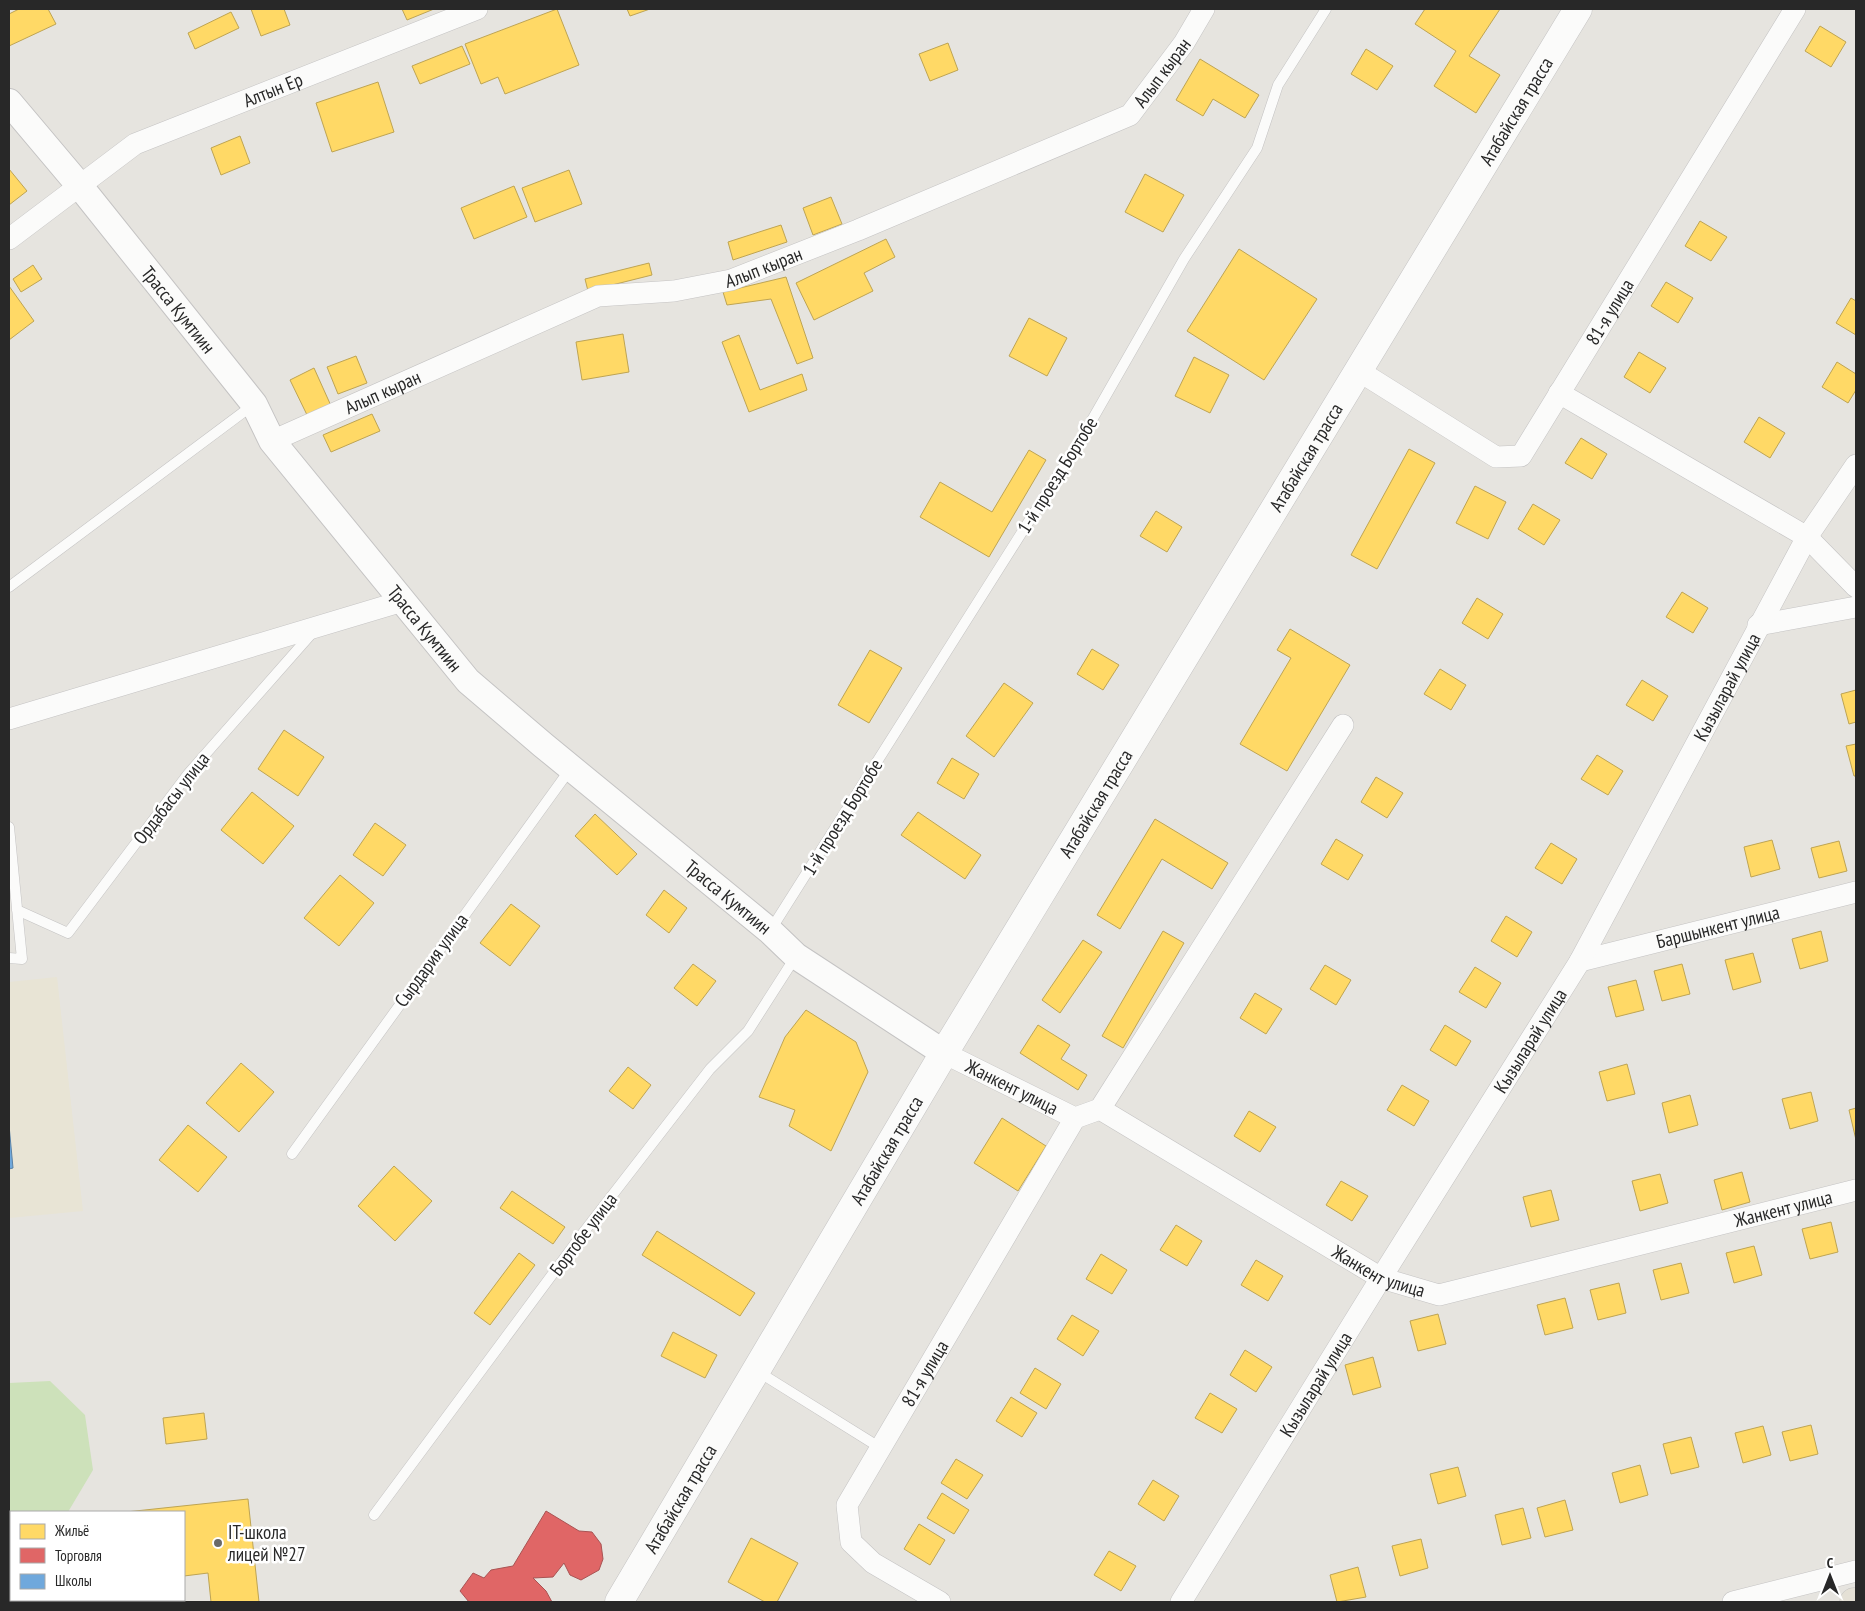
<svg xmlns="http://www.w3.org/2000/svg" width="1865" height="1611" viewBox="0 0 1865 1611" font-family="'PT Sans Narrow',sans-serif">
  <style>
    .education { fill: #e8e4d5 }
    .pitch { fill: #cde1ba }
    .homes { fill: #ffd966; stroke: #bea453 }
    .shops { fill: #e06666; stroke: #a95353 }
    .schools { fill: #6fa8dc; stroke: #5a82a6 }
    .lines { fill: none; stroke-linecap: round; stroke-linejoin: round }
    .service-casing { stroke: #c4c3c3; stroke-width: 11 }
    .minor-casing { stroke: #c4c3c3; stroke-width: 22 }
    .tertiary-casing { stroke: #c4c3c3; stroke-width: 28 }
    .secondary-casing { stroke: #c4c3c3; stroke-width: 29 }
    .trunk-casing { stroke: #c3c2c1; stroke-width: 29 }
    .service { stroke: #fbfbfa; stroke-width: 10 }
    .minor { stroke: #fbfbfa; stroke-width: 21 }
    .tertiary { stroke: #fbfbfa; stroke-width: 26 }
    .secondary { stroke: #fbfbfa; stroke-width: 28 }
    .trunk { stroke: #e4e0d5; stroke-width: 28 }
    .poi-dot { fill: #6a6a68; stroke: #fff; stroke-width: 2 }
    .labels { text-anchor: middle; dominant-baseline: central; stroke-width: 5; stroke-linejoin: round; paint-order: stroke }
    .street-label { font-size: 19px; fill: #282828; stroke: #fff }
    .poi-label { font-size: 19px; fill: #282828; stroke: #fff; text-anchor: start }
  </style>
  <rect width="100%" height="100%" fill="#e6e4df"/>
  <path class="education" d="M57 977 83 1211 9 1218V982Z"/>
  <path class="pitch" d="M50 1381 85 1415 93 1470 68 1512H11V1525H9V1383Z"/>
  <path class="homes" d="M19 9H48L56 24 9 46V14Z
    M251 9H284L290 25 261 36Z
    M402 9H434L407 20Z
    M557 9 579 65 505 94 498 77 481 84 465 44Z
    M627 9H650L630 16Z
    M1425 9H1500L1469 56 1500 75 1476 113 1434 86 1456 51 1415 24Z
    M231 12 239 28 195 49 188 33Z
    M1820 26 1846 42 1831 67 1805 51Z
    M948 43 958 70 930 81 919 54Z
    M462 46 470 64 420 84 412 66Z
    M1366 49 1393 66 1377 90 1351 74Z
    M1200 59 1259 95 1245 118 1213 99 1203 116 1176 100Z
    M378 82 394 132 332 152 316 103Z
    M240 136 250 163 221 175 211 148Z
    M9 169 27 191 9 205Z
    M569 170 582 204 535 222 522 188Z
    M1145 174 1184 195 1163 232 1125 212Z
    M514 186 527 217 474 239 461 208Z
    M831 197 842 224 813 235 803 208Z
    M1700 221 1727 237 1711 261 1685 246Z
    M781 225 787 242 733 260 728 242Z
    M886 239 895 257 864 273 873 291 814 320 796 283Z
    M1239 249 1317 299 1264 380 1187 331Z
    M649 263 652 275 588 291 585 279Z
    M33 265 42 279 21 292 13 279Z
    M786 277 813 358 797 364 771 299 727 305 723 292Z
    M1666 282 1693 298 1678 323 1651 306Z
    M9 286 34 321 9 340Z
    M1851 298 1856 301V335L1836 323Z
    M1029 318 1067 338 1047 376 1009 356Z
    M623 334 629 372 582 380 576 342Z
    M739 335 760 390 802 374 807 390 749 412 722 342Z
    M1639 352 1666 368 1650 393 1624 377Z
    M356 356 367 383 338 394 327 367Z
    M1194 357 1229 375 1210 413 1175 396Z
    M1837 362 1856 374V390L1848 403 1822 387Z
    M314 368 332 408 309 419 290 380Z
    M372 414 380 431 331 452 323 435Z
    M1759 417 1785 433 1770 458 1744 442Z
    M1581 438 1607 454 1592 479 1565 463Z
    M1409 449 1435 463 1377 569 1351 555Z
    M1029 450 1046 460 989 557 920 517 940 482 992 512Z
    M1475 486 1506 502 1488 539 1456 523Z
    M1533 504 1560 520 1544 545 1518 529Z
    M1156 511 1182 527 1167 552 1140 536Z
    M1682 592 1708 608 1693 633 1666 617Z
    M1477 598 1503 614 1488 639 1462 623Z
    M1290 629 1350 665 1287 771 1240 744 1291 658 1277 650Z
    M1092 649 1119 665 1103 690 1077 674Z
    M870 650 902 668 869 723 838 705Z
    M1440 669 1466 685 1451 710 1424 694Z
    M1642 680 1668 696 1653 721 1626 705Z
    M1004 683 1033 703 994 757 966 736Z
    M1856 690V722L1849 724 1841 694Z
    M284 730 324 757 298 796 258 769Z
    M1856 744V776H1854L1846 746Z
    M1597 755 1623 771 1608 795 1581 779Z
    M952 758 979 774 964 799 937 783Z
    M1376 777 1403 793 1387 818 1361 802Z
    M252 792 294 826 263 864 221 830Z
    M918 812 981 855 965 879 901 835Z
    M595 814 637 854 617 875 575 836Z
    M1155 819 1228 863 1212 889 1162 859 1120 929 1097 915Z
    M375 823 406 845 383 876 353 855Z
    M1336 839 1363 855 1348 880 1321 864Z
    M1772 840 1780 869 1751 877 1744 847Z
    M1839 841 1847 871 1819 878 1811 848Z
    M1551 843 1577 859 1562 884 1535 868Z
    M340 875 374 903 339 946 304 918Z
    M664 890 687 908 669 933 646 915Z
    M511 904 540 926 510 966 480 943Z
    M1506 916 1532 932 1517 957 1491 941Z
    M1163 931 1184 943 1123 1048 1102 1036Z
    M1821 931 1828 961 1800 969 1792 939Z
    M1083 940 1102 952 1060 1013 1042 1000Z
    M1753 953 1761 982 1733 990 1725 960Z
    M693 964 716 981 697 1006 674 988Z
    M1682 964 1690 994 1662 1001 1654 971Z
    M1325 965 1351 980 1336 1005 1310 989Z
    M1475 967 1501 983 1486 1008 1459 992Z
    M1636 980 1644 1010 1616 1017 1608 987Z
    M1255 993 1282 1009 1266 1034 1240 1018Z
    M806 1010 856 1042 868 1072 831 1151 789 1126 795 1110 759 1097 785 1037Z
    M1038 1025 1070 1045 1061 1059 1087 1075 1078 1090 1020 1053Z
    M1445 1025 1471 1041 1456 1066 1430 1050Z
    M241 1063 274 1092 239 1132 206 1103Z
    M1627 1064 1635 1094 1607 1101 1599 1072Z
    M628 1067 651 1085 633 1109 609 1091Z
    M1402 1085 1429 1101 1414 1126 1387 1110Z
    M1811 1092 1818 1121 1790 1129 1782 1099Z
    M1690 1095 1698 1125 1669 1133 1662 1103Z
    M1856 1108V1140L1849 1110Z
    M1249 1111 1276 1127 1260 1152 1234 1136Z
    M1002 1118 1046 1146 1018 1191 974 1163Z
    M188 1125 227 1157 198 1192 159 1160Z
    M394 1166 432 1201 395 1241 358 1206Z
    M1742 1172 1750 1202 1722 1210 1714 1180Z
    M1660 1174 1668 1203 1640 1211 1632 1181Z
    M1341 1181 1368 1196 1352 1221 1326 1205Z
    M1551 1190 1559 1220 1531 1227 1523 1197Z
    M512 1191 565 1227 553 1244 500 1208Z
    M1831 1222 1838 1252 1810 1259 1802 1229Z
    M1176 1225 1202 1241 1187 1266 1160 1250Z
    M657 1231 755 1293 740 1316 642 1255Z
    M1754 1246 1762 1275 1734 1283 1726 1253Z
    M519 1253 535 1265 490 1325 474 1313Z
    M1101 1254 1127 1270 1112 1294 1086 1279Z
    M1256 1260 1283 1276 1268 1301 1241 1285Z
    M1681 1263 1689 1293 1661 1300 1653 1270Z
    M1619 1283 1626 1313 1598 1320 1590 1290Z
    M1565 1298 1573 1328 1545 1335 1537 1305Z
    M1438 1314 1446 1344 1418 1351 1410 1321Z
    M1072 1315 1099 1331 1083 1356 1057 1339Z
    M673 1332 717 1355 705 1378 661 1356Z
    M1245 1350 1272 1367 1256 1392 1230 1375Z
    M1373 1357 1381 1387 1353 1395 1345 1365Z
    M1035 1368 1061 1384 1046 1409 1020 1393Z
    M1210 1393 1237 1409 1222 1433 1195 1418Z
    M1011 1397 1037 1413 1022 1437 996 1421Z
    M204 1413 207 1439 166 1444 163 1418Z
    M1811 1425 1818 1454 1790 1461 1782 1432Z
    M1763 1426 1771 1455 1743 1463 1735 1433Z
    M1691 1437 1699 1467 1671 1474 1663 1444Z
    M956 1459 983 1475 967 1499 941 1483Z
    M1640 1465 1648 1495 1620 1503 1612 1473Z
    M1458 1467 1466 1496 1438 1504 1430 1474Z
    M1153 1480 1179 1496 1164 1521 1138 1504Z
    M942 1493 969 1510 954 1534 927 1518Z
    M248 1499 259 1602H211L208 1573 184 1576V1512H126Z
    M1565 1500 1573 1530 1545 1537 1537 1508Z
    M1523 1508 1531 1538 1502 1545 1495 1515Z
    M919 1524 945 1540 930 1565 904 1549Z
    M751 1538 798 1563 777 1602H765L728 1582Z
    M1421 1539 1428 1568 1400 1576 1392 1546Z
    M1109 1551 1136 1566 1121 1591 1094 1575Z
    M1358 1567 1366 1597 1337 1602 1330 1575Z
    M9 1593H11V1600H25V1602H9Z"/>
  <path class="shops" d="M546 1511 579 1531 592 1532 601 1544 603 1559 599 1570 581 1580 570 1575 564 1563 553 1577 533 1578 546 1591 552 1602H469L460 1591 473 1573 484 1578 491 1570 513 1566Z"/>
  <path class="schools" d="M9 1125 13 1168 9 1169Z"/>
  <g class="lines">
    <g class="service-casing">
      <path id="service" d="M9 587 253 405
        M9 827 22 959 9 958
        M17 910 68 933 188 774 313 632
        M770 931 1084 434 1184 259 1257 148 1278 85 1326 9
        M292 1154 571 768
        M757 1371 879 1447
        M374 1515 583 1233 710 1069 748 1031 796 956"/>
    </g>
    <g class="minor-casing">
      <g id="minor">
        <path id="s1" d="M9 239 135 144 477 9"/>
        <path id="s2" d="M1359 371 1496 457 1521 456 1795 9"/>
        <path d="M1559 393 1807 537 1856 587"/>
        <path id="s3" d="M272 441 598 296 674 291 731 280 858 230 1130 115 1184 43 1204 9"/>
        <path d="M1758 625 1856 607"/>
        <path d="M9 719 403 601"/>
        <path id="s4" d="M1580 961 1856 892"/>
        <path id="s5" d="M944 1053 1075 1118 1100 1109 1381 1278 1439 1295 1856 1190"/>
        <path d="M1100 1109 1343 725"/>
        <path id="s6" d="M940 1602 873 1563 851 1542 847 1505 1075 1118"/>
        <path id="s7" d="M1181 1602 1381 1278 1580 961 1807 537 1856 465"/>
        <path d="M1733 1602 1856 1571"/>
      </g>
    </g>
    <g class="tertiary-casing">
      <g id="tertiary">
        <path id="s8" d="M9 102 79 185 254 404 272 441 468 681 543 745 770 931 796 956 944 1053"/>
      </g>
    </g>
    <g class="secondary-casing">
      <g id="secondary">
        <path id="s9" d="M619 1602 944 1053 1578 9"/>
      </g>
    </g>
    <g class="trunk-casing">
      <path id="trunk" d="M1854 1602H1856"/>
    </g>
    <use href="#service" class="service"/>
    <use href="#minor" class="minor"/>
    <use href="#tertiary" class="tertiary"/>
    <use href="#secondary" class="secondary"/>
    <use href="#trunk" class="trunk"/>
  </g>
  <circle class="poi-dot" cx="218" cy="1543" r="5"/>
  <g class="labels">
    <g class="street-label">
      <text stroke="none"><textPath href="#s3" startOffset="976">Алып кыран</textPath></text>
      <text stroke="none"><textPath href="#s1" startOffset="306">Алтын Ер</textPath></text>
      <text stroke="none"><textPath href="#s9" startOffset="1740">Атабайская трасса</textPath></text>
      <text stroke="none"><textPath href="#s3" startOffset="526">Алып кыран</textPath></text>
      <text stroke="none"><textPath href="#s8" startOffset="268">Трасса Кумтиин</textPath></text>
      <text stroke="none"><textPath href="#s2" startOffset="356">81-я улица</textPath></text>
      <text stroke="none"><textPath href="#s3" startOffset="121">Алып кыран</textPath></text>
      <text stroke="none"><textPath href="#s9" startOffset="1335">Атабайская трасса</textPath></text>
      <text transform="translate(1057 475) rotate(-58)">1-й проезд Бортобе</text>
      <text stroke="none"><textPath href="#s8" startOffset="672">Трасса Кумтиин</textPath></text>
      <text stroke="none"><textPath href="#s7" startOffset="1066">Кызыларай улица</textPath></text>
      <text transform="translate(171 798) rotate(-52)">Ордабасы улица</text>
      <text stroke="none"><textPath href="#s9" startOffset="930">Атабайская трасса</textPath></text>
      <text transform="translate(842 817) rotate(-58)">1-й проезд Бортобе</text>
      <text stroke="none"><textPath href="#s8" startOffset="1078">Трасса Кумтиин</textPath></text>
      <text stroke="none"><textPath href="#s4" startOffset="142">Баршынкент улица</textPath></text>
      <text transform="translate(431 960) rotate(-54)">Сырдария улица</text>
      <text stroke="none"><textPath href="#s7" startOffset="661">Кызыларай улица</textPath></text>
      <text stroke="none"><textPath href="#s5" startOffset="76">Жанкент улица</textPath></text>
      <text stroke="none"><textPath href="#s9" startOffset="525">Атабайская трасса</textPath></text>
      <text stroke="none"><textPath href="#s5" startOffset="916">Жанкент улица</textPath></text>
      <text transform="translate(583 1234) rotate(-53)">Бортобе улица</text>
      <text stroke="none"><textPath href="#s5" startOffset="496">Жанкент улица</textPath></text>
      <text stroke="none"><textPath href="#s6" startOffset="298">81-я улица</textPath></text>
      <text stroke="none"><textPath href="#s7" startOffset="256">Кызыларай улица</textPath></text>
      <text stroke="none"><textPath href="#s9" startOffset="120">Атабайская трасса</textPath></text>
    </g>
    <g class="poi-label">
      <text x="228" y="1532">IT-школа<tspan x="228" dy="22">лицей №27</tspan></text>
    </g>
  </g>
  <rect width="1865" height="1611" fill="none" stroke="#282828" stroke-width="20"/>
  <rect x="10" y="1511" width="175" height="90" fill="#ffffff" stroke="#a9a9a9"/>
  <rect x="20" y="1524" width="25" height="15" fill="#ffd966" stroke="#a9a9a9"/>
  <text x="55" y="1536" font-size="15" fill="#282828">Жильё</text>
  <rect x="20" y="1548" width="25" height="15" fill="#e06666" stroke="#a9a9a9"/>
  <text x="55" y="1561" font-size="15" fill="#282828">Торговля</text>
  <rect x="20" y="1574" width="25" height="15" fill="#6fa8dc" stroke="#a9a9a9"/>
  <text x="55" y="1586" font-size="15" fill="#282828">Школы</text>
  <g transform="translate(1830 1576)" stroke="#ffffff" stroke-width="4" paint-order="stroke">
  <path d="M0-4L9 19L0 12L-9 19Z" fill="#282828"/>
  <text y="-8" font-size="14" font-weight="bold" text-anchor="middle" fill="#282828">С</text>
  </g>
</svg>
